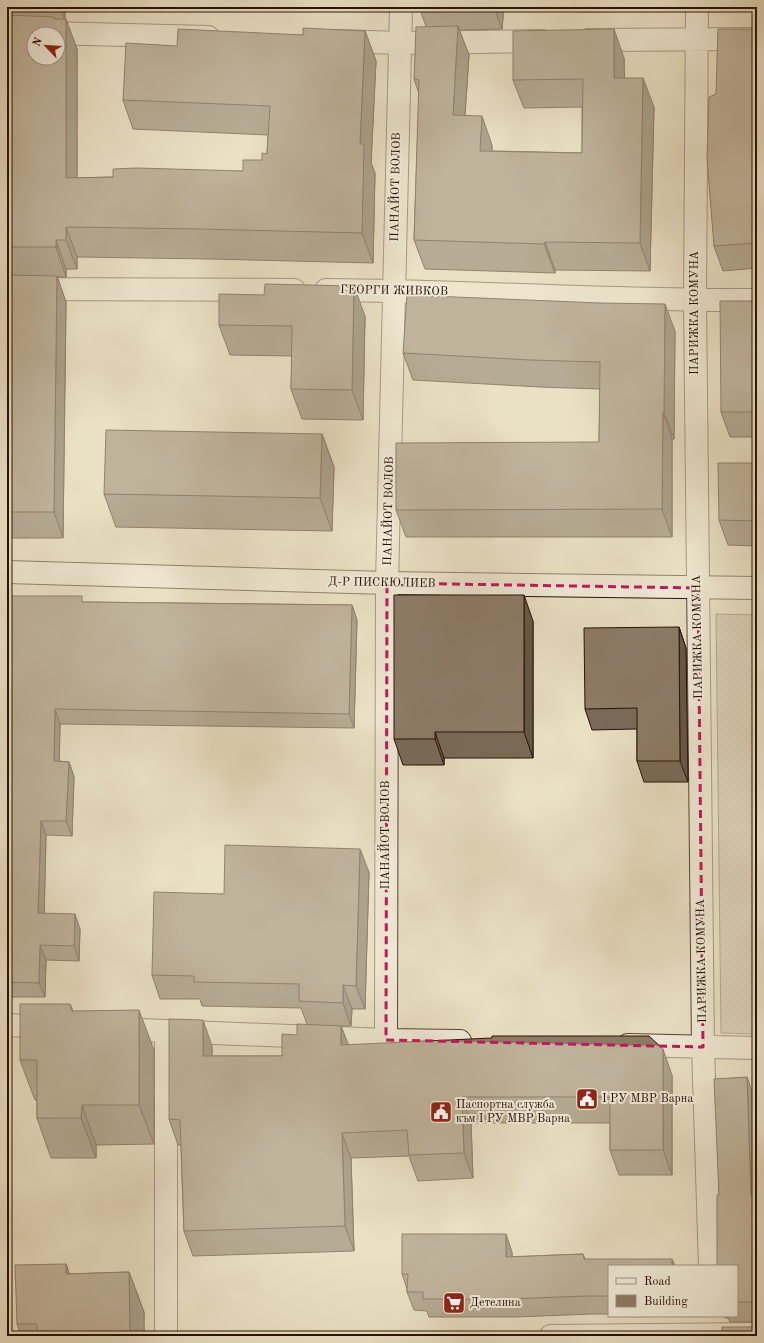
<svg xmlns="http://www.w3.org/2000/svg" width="764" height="1343" viewBox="0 0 764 1343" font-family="'Old Standard TT',serif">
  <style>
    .grass { fill: url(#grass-dots); stroke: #786654 }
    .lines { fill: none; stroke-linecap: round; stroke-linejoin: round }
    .street-casing { stroke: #584435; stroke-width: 24 }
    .secondary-casing { stroke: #281005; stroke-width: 24 }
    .street { stroke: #f1ebd9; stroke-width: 22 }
    .secondary { stroke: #f1ebd9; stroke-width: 22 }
    .wall { fill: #796b59; stroke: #281005 }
    .shaded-wall { fill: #635749; stroke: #281005 }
    .building { fill: #8d7c68; stroke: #281005; fill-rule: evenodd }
    .marked { fill: none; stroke: #c2185b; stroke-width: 3; stroke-dasharray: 8 5; stroke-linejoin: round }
    .labels { text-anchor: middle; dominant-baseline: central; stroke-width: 4; stroke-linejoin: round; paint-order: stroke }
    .street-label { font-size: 12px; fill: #281005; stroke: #f1ebd9 }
    .poi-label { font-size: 12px; fill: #281005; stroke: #f1ebd9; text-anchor: start }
  </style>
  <defs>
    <pattern id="grass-dots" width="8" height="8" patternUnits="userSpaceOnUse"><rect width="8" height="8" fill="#c9bda4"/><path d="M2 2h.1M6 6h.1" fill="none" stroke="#ada18c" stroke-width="1.8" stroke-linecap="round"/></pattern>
  </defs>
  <rect width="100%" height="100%" fill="#eae0c4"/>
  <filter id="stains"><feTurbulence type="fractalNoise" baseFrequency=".005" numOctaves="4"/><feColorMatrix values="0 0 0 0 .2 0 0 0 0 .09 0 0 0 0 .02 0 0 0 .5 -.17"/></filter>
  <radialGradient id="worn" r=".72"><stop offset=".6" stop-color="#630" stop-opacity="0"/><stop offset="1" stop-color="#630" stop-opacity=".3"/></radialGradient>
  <path class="grass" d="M716 614 757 615V1034L721 1033Z"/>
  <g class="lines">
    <g class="street-casing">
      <path id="street" d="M697 7 695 300 703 1047 710 1266
        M7 32 208 37
        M588 40 757 39
        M340 41 399 43 542 41
        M7 289 294 290
        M326 290C470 291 613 301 757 300
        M7 1025 50 1027
        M117 1029 386 1040 460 1041
        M386 1040 387 583 401 7
        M628 1045 757 1048
        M166 1336V1031
        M551 1336 757 1334"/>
    </g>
    <g class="secondary-casing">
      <path id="secondary" d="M7 572 387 583 757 588"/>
    </g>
    <use href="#street" class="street"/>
    <use href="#secondary" class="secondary"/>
  </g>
  <path class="wall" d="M7 7H65V19L77 49V178L113 177 243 171 262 160 267 154 268 135 133 129 123 100 177 46 303 35 365 31 376 61 371 163 375 173 373 263 210 259 77 257V269H66V277H57L66 302 63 538H7Z
    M419 7H504L502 29 459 30 469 55 465 116 492 145V151L582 153V107L524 108 513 80 624 58V78L654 107 650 271 555 270V273L425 269 414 240 419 94 414 79 426 26Z
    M577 7H656V11L579 12Z
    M718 7H757V10L729 11 728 9H719Z
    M757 29V268L723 271 714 246 716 94Z
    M757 301V437H730L721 412Z
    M365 316 363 420 302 419 291 389 292 356 230 355 219 325Z
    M675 331 674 439H672V537H406L396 510 599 442 600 389 540 387 413 380 403 353Z
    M322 434 334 467 332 531 116 527 104 494Z
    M757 463V546L728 545 719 520Z
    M7 596 84 602 352 605 357 620 354 728 60 724 59 761 69 762 74 777 72 836 46 835 44 913 80 929 79 961 46 960 45 997H9L7 994Z
    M533 621V758H444V765H403L394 739Z
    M679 627 686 648 688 782H644L637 761V729L592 730 585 709Z
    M369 872 365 1009H352L351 1026H341L348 1045 672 1075V1175H619L610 1150V1123H471L473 1178 418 1181 409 1156 351 1158 354 1251 193 1256 184 1231 181 1145H178L169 1119 212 1046V1056H282L297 1035 307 1024 301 1008 202 1006 200 999H160L152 975 224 894Z
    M70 1004 73 1011 154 1050V1144L96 1145V1158H51L37 1118V1100H35L20 1060Z
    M754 1097 757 1182V1322H730L728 1318H725L724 1316H737V1266L719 1195Z
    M512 1252V1257L583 1254 585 1259 609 1266V1314H592L515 1317H429L427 1311 414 1310 407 1292V1289L402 1274Z
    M66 1264 69 1274 129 1272 144 1312V1336H21L17 1324Z"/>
  <path class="shaded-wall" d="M60 7H65V21Z
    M494 7H504L502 29Z
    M66 19 77 49V207L66 178Z
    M458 26 469 55 463 144 453 115Z
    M614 29 624 58 625 106 614 78Z
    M365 31 376 61 371 163 375 173 373 263 362 233 360 144Z
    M643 78 654 107 650 271 640 243Z
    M482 116 492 145 491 179 480 151Z
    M66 227 77 257V269L66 240Z
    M56 240 66 269V277L56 247Z
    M545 242 555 270V273L544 244Z
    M57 276 66 302 63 538 54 512Z
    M354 286 365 316 363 420 352 390Z
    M665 304 675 331 674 439 664 412Z
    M663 412 672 439V537L662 509Z
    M322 434 334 467 332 531 320 498Z
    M524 595 533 621V758L524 732Z
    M352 605 357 620 354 728 349 714Z
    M679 627 686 648 688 782 680 761Z
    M55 709 60 724 59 776 54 761Z
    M435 732 444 758V765L435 739Z
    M69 762 74 777 72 836 66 821Z
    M41 821 46 835 44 928 38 913Z
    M360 849 369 872 365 1009 356 986Z
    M75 914 80 929 79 961 74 946Z
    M40 945 46 960 45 997 39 983Z
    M343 985 352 1009 351 1026 343 1003Z
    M139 1010 154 1050V1144L139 1105Z
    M203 1020 212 1046V1082L203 1056Z
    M341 1026 351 1051 341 1045Z
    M663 1049 672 1075V1175L663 1150Z
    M747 1077 754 1097 757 1182V1228L754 1220 751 1195Z
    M462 1097 471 1123 473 1178 464 1153Z
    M82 1105 96 1145V1158L81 1118Z
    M342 1133 351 1158 354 1251 345 1226Z
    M506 1234 512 1252V1275L506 1257Z
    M672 1259 675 1266H672Z
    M66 1264 80 1303 66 1274Z
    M129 1272 144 1312V1336H130Z"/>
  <path class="building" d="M7 15 54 17V19H66V178L113 177V169L137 168 243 171V160H262V153L267 154 270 106 123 100 126 43 177 46 178 29 303 35V28L365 31 360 144H364L362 233 199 229 66 227V240H56V247H7ZM34 34H58V58H34Z
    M458 26 453 115 482 116 480 151 582 153 583 79 513 80V31L614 29V78H643L640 243 545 242 544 244 414 240 419 80 414 79 416 27Z
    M718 29H757V243L714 246 707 159 709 97 716 94Z
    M7 275 57 276 54 512H7Z
    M265 284 354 286 352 390 291 389 292 326 219 325V294L264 295Z
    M407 295 600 303 665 304 664 412H663L662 509 396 510V443L599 442 600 362 530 360 403 353Z
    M720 301H757V412H721Z
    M106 430 322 434 320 498 104 494Z
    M718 463H757V521L719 520Z
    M394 595H524V732H435V739H394Z
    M7 596H82V602L352 605 349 714 55 709 54 761 69 762 66 821H41L38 913 75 914 74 946 40 945 39 983 7 982Z
    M679 627 680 761H637V708L585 709 584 628Z
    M225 845 360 849 356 986 343 985V1003L299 1001V984L194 982V976L152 975 154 892 224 894Z
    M20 1004H70L72 1011 139 1010V1105H82L81 1118H37V1060H20Z
    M169 1019 203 1020V1056H282V1034L297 1035V1024L341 1026V1045L492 1038V1036H649L663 1049V1150H610V1097H462L464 1153 409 1155 407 1130 342 1133 345 1226 184 1231 180 1120 169 1119Z
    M747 1077 751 1195H754V1220H757V1304L756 1303 750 1302H737V1266H717V1195H719L714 1079Z
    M402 1234H506V1257L583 1254 584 1259H672V1266H609V1296H585L508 1299H423V1292H407L408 1274H402Z
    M66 1264V1274L129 1272 130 1336H37V1324H17L15 1265Z
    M757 1324V1336H722V1327H750L756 1325Z"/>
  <path d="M0 0H764V1343H0ZM387 583 698 588 703 1047 386 1040Z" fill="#eae0c4" fill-opacity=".55" fill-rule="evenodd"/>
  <path class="marked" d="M387 583 698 588 703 1047 386 1040Z"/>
  <defs>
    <g id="civic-square" transform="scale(1.15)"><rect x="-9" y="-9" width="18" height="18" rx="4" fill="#8f2418" stroke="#f1ebd9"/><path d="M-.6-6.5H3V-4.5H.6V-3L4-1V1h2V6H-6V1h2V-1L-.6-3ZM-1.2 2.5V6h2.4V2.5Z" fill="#fff"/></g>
    <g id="supermarket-square" transform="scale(1.15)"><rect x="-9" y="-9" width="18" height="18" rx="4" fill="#8f2418" stroke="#f1ebd9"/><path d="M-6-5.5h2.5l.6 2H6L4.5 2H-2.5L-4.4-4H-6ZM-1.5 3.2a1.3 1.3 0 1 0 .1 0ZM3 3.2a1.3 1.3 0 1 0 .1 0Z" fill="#fff"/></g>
  </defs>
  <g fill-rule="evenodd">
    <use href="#civic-square" x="587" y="1099"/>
    <use href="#civic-square" x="441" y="1112"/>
    <use href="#supermarket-square" x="454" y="1303"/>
  </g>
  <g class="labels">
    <g class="street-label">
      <text transform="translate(396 187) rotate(-89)">ПАНАЙОТ ВОЛОВ</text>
      <text transform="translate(394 291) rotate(1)">ГЕОРГИ ЖИВКОВ</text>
      <text transform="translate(695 313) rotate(-90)">ПАРИЖКА КОМУНА</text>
      <text transform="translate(389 511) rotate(-89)">ПАНАЙОТ ВОЛОВ</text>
      <text transform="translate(382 583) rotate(1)">Д-Р ПИСКЮЛИЕВ</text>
      <text transform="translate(698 637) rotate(-91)">ПАРИЖКА КОМУНА</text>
      <text transform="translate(386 835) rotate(-90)">ПАНАЙОТ ВОЛОВ</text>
      <text transform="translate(702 961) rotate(-91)">ПАРИЖКА КОМУНА</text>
    </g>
    <g class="poi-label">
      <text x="602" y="1099">I РУ МВР Варна</text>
      <text x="456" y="1105">Паспортна служба<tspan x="456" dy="14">към I РУ МВР Варна</tspan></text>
      <text x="470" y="1303">Детелина</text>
    </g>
  </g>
  <rect width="764" height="1343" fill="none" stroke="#eae0c4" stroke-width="24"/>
  <rect x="8" y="8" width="748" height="1327" fill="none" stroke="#281005" stroke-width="2"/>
  <rect x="12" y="12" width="740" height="1319" fill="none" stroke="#281005"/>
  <rect x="608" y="1265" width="130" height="52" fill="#f1ebd9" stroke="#a19384"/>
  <rect x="616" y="1278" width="20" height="6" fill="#f1ebd9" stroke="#a19384"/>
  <text x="644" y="1285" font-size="12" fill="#281005">Road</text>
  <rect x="616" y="1295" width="20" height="12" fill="#8d7c68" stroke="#a19384"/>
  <text x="644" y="1305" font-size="12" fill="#281005">Building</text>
  <g transform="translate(46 46) rotate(295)"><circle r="19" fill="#f1ebd9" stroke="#a19384"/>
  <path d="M0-3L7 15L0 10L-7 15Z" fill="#8f2418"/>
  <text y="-6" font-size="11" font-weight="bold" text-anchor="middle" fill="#281005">N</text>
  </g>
  <rect width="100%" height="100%" filter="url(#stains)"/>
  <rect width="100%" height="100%" fill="url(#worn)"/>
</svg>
